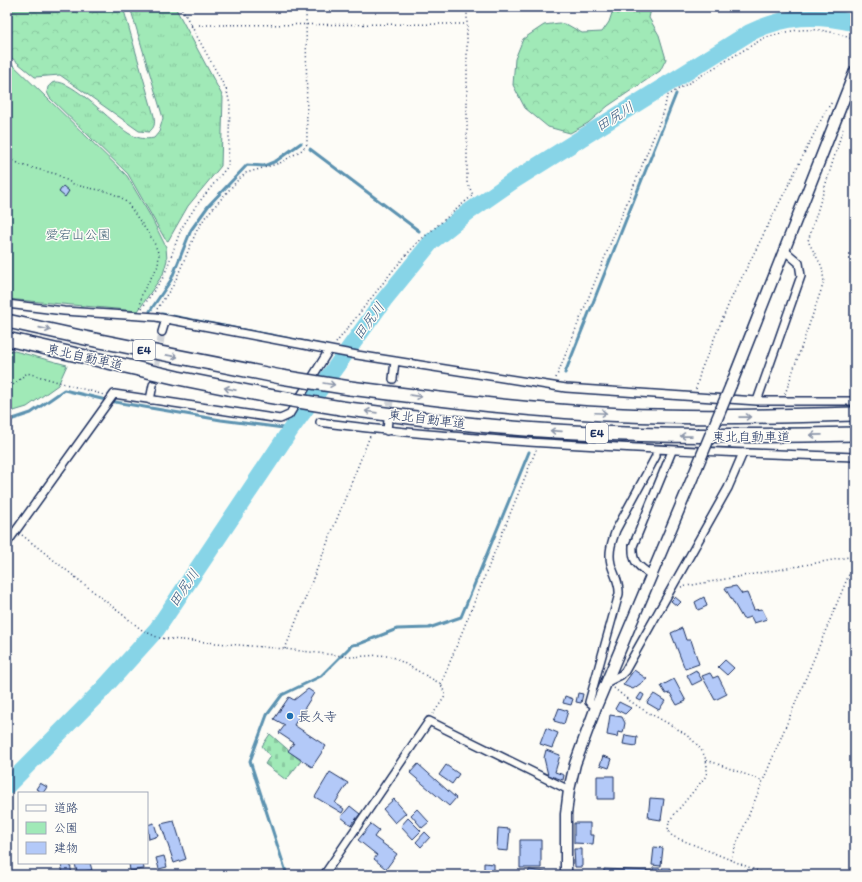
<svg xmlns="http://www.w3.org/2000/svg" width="862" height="882" viewBox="0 0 862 882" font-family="Itim,'Klee One',sans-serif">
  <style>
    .grass { fill: url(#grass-tufts); stroke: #5e8c8a }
    .forest { fill: url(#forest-crowns); stroke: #5e8c8a }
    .cemetery { fill: url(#cemetery-stones); stroke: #5e8c8a }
    .park { fill: #a0e9b7; stroke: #5e8c8a }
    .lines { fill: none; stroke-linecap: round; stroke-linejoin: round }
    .stream { stroke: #5c92b0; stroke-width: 3 }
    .river { stroke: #87d4e7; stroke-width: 17 }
    .building { fill: #b3c9f8; stroke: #1b2f5e }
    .street-tunnel { stroke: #d0d3d8; stroke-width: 7; stroke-dasharray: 7 3.5; stroke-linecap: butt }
    .street-casing { stroke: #1b2f5e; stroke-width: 10 }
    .secondary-casing { stroke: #1b2f5e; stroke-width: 13 }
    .highway-casing { stroke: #1b2f5e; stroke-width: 16 }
    .path { stroke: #1b2f5e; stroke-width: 1.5; stroke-dasharray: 1 3; stroke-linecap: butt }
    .street { stroke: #fdfcf7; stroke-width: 7 }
    .secondary { stroke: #fdfcf7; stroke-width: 10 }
    .highway { stroke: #fdfcf7; stroke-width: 13 }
    .secondary-bridge-casing { stroke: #1b2f5e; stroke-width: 13; stroke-linecap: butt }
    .highway-bridge-casing { stroke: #1b2f5e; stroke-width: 16; stroke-linecap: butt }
    .secondary-bridge { stroke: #fdfcf7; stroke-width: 10 }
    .highway-bridge { stroke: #fdfcf7; stroke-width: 13 }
    .oneway { stroke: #8c96aa }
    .poi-dot { fill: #1f6fb2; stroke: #fdfcf7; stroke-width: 1.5 }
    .labels { text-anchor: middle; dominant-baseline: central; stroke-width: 3; stroke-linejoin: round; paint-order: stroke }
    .shield { fill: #fdfcf7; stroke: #5f6c8c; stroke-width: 1 }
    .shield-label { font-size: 12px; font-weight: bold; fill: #1b2f5e }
    .park-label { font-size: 13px; fill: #3c5e74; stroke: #fdfcf7 }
    .street-label { font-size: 13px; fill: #1b2f5e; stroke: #fdfcf7 }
    .poi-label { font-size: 13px; fill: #1b2f5e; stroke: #fdfcf7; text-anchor: start }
    .water-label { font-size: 14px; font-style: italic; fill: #365880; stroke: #fdfcf7 }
  </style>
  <defs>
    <pattern id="grass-tufts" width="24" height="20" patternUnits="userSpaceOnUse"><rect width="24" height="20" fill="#a0e9b7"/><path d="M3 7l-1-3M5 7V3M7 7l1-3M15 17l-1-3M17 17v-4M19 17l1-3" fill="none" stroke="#89c8a0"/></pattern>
    <pattern id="forest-crowns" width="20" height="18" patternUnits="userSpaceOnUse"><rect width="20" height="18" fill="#a0e9b7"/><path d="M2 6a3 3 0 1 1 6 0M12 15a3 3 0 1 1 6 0" fill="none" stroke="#89c8a0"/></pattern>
    <pattern id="cemetery-stones" width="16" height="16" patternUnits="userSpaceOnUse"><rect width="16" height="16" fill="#a0e9b7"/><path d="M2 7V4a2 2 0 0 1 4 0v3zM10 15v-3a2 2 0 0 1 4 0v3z" fill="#89c8a0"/></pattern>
  </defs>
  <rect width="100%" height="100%" fill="#fdfcf7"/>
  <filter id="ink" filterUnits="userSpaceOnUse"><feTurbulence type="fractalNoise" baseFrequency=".025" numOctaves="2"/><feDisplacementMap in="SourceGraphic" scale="8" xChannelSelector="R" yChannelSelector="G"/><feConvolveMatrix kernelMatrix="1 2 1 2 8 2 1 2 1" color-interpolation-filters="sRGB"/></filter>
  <g filter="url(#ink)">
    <path class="grass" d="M130 7H175L223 97 221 166 188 206 168 241 165 239 128 174 50 98 47 92 48 87C50 85 52 82 55 82 73 80 112 123 128 133 136 138 145 140 154 138L159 132 163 118Z"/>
    <path class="forest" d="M7 7H123L154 116C155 124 155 127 149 132L139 131 60 75 35 77 7 54Z
      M614 7H656L651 9 649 18 659 35 666 59 660 71 608 106 588 123 570 133 548 127 525 108 513 85 515 59 523 39 544 25 559 23 568 25 582 33 602 32 609 22Z"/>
    <path class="cemetery" d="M270 734 301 761 286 780 265 764 270 756 262 746Z"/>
    <path class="park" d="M7 59 127 176 151 217 166 247 167 260 163 274 138 311 7 299Z
      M7 349 67 365 58 385 27 407 7 413Z"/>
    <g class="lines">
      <path class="stream" d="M670 83 673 88
        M310 149 419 231
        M431 239 432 241
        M150 311 171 280 191 230 209 205 247 165 264 166 276 161 301 143
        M162 314 327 346
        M565 373 676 94
        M115 402 221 420 291 429
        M7 421 31 413 64 390 106 400
        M287 875 250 761 267 715 282 695 321 676 352 645 359 644 397 629 429 628 461 617 529 452"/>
      <path class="river" d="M7 786 101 691 157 629 291 429 384 300 432 241 467 213 513 181 749 33C786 15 815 14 855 23"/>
    </g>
    <path class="building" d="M63 186 69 191 65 197 59 192Z
      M736 586 742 594 747 593 754 610 762 609 767 619 754 623 751 617 743 619 725 588Z
      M675 597 681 602 677 606 671 601Z
      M704 597 707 606 698 610 695 602Z
      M682 628 686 640H691L699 664 685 669 671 633Z
      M725 660 734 668 727 675 718 667Z
      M634 670 647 679 633 689 623 685Z
      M696 670 702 680 692 685 687 675Z
      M710 673 713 678 718 676 727 694 715 700 702 676Z
      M674 679 686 701 677 705 670 693 666 694 661 686Z
      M308 689 314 693 294 725 326 746 312 767 288 751 294 743 279 733 285 725 274 719 289 697 294 700Z
      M578 693 583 694 581 703 576 702Z
      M641 693 644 695 641 701 637 699Z
      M654 694 665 701 659 710 647 703Z
      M565 696 573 699 571 705 563 703Z
      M619 702 631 708 625 714 615 709Z
      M559 708 568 711 564 724 554 721Z
      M610 715 622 717 625 723 623 733 618 732 617 737 607 735Z
      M546 728 558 733 552 748 540 744Z
      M625 735 637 737 636 746 623 744Z
      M546 750 560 755 555 772 564 775 563 780 548 775 544 758Z
      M603 756 612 759 609 768 600 765Z
      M418 764 456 798 449 806 410 773Z
      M446 765 459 774 452 784 439 775Z
      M330 772 348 783 335 803 344 809 342 813 315 797Z
      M597 776H614V799H597Z
      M40 783 47 787 43 793 36 789Z
      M650 798 664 799 661 820 648 818Z
      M394 799 406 813 395 823 383 809Z
      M350 806 360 814 351 825 341 817Z
      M417 809 429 822 422 828 411 815Z
      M408 818 421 831 413 839 401 826Z
      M174 821 186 859 174 863 161 824Z
      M154 823 158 836 149 839 147 825Z
      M574 823H590V835H594L593 844 574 843Z
      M371 824 379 830 374 837 397 854 386 869 374 859 377 855 358 840Z
      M498 828 510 829 508 851 497 850Z
      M425 832 430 837 421 847 416 842Z
      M520 840H541V868H520Z
      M654 847 663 848 661 866 652 865Z
      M574 849H582V867H575Z
      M164 856 167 867 159 869 156 858Z
      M61 863H70L72 875H63Z
      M75 863H90L92 870 77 873Z
      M129 863H143L144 869 130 871Z
      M484 863 494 864V875H479V871H484Z
      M653 868H660V875H653Z
      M662 868H670V875H662Z
      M604 869 652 871V875H604Z
      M529 870 546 872 545 875H528Z
      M689 872V875H675L674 873Z"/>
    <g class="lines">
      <path class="street-tunnel" d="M153 385 162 332
        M388 416 393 379"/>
      <g class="street-casing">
        <path id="street" d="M7 304 64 311 156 317 357 355 566 388 757 401H855
          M162 332 166 319
          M393 379 395 361
          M150 400 153 385
          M757 401 801 276 799 263 784 250
          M320 422C380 431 440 435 501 440 619 448 737 453 855 457
          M387 431 388 420
          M7 543 114 394 280 419 289 415 329 350
          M652 576C639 566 632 564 633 546L672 451
          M607 682 621 675 625 671 728 488 743 453
          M596 707 589 702 619 594C620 583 614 575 611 564 608 552 612 541 616 530L656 456V450
          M324 875 429 721 569 790"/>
      </g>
      <g class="secondary-casing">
        <path id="secondary" d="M731 385 855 71
          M566 875V814L569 790 575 764 596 707 697 467"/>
      </g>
      <g class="highway-casing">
        <path id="highway" d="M7 321 85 338 281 377
          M7 339 178 378 268 396
          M350 388C452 401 555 414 658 416 724 418 789 416 855 414
          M341 408C394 415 447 423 501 427 619 437 737 437 855 434"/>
      </g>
      <path class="path" d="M191 25 467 24
        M7 156 21 165 56 174 75 185 109 192 122 198 128 204 153 240 159 255 158 266 142 293 140 308
        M142 308 164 276 181 229 196 206 228 166 230 105 227 91 181 7
        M157 309 174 284 197 230 206 216 237 181 246 173 280 163 302 150 307 144 306 7
        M336 343 394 269 417 243 473 195 467 182V7
        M556 378 664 111 667 96 764 38C799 27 821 26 855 40
        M696 389 701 370 730 301 825 112 832 102
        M7 390 27 373 104 395
        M785 394 824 282 822 267 808 241 843 129
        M22 535 142 630 159 638 285 649 351 657 380 655 393 657 441 684 445 694 444 698 433 714
        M681 587 855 556
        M285 649 370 436
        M441 684 536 450
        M614 688C621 694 628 700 636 705 660 722 715 739 706 776L669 821 668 830 672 836 768 875
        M707 760 763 781
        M730 860 855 560"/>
      <use href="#street" class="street"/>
      <use href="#secondary" class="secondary"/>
      <use href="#highway" class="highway"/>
      <g class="secondary-bridge-casing">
        <path id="secondary-bridge" d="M697 467 731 385"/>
      </g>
      <g class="highway-bridge-casing">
        <path id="highway-bridge" d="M281 377 350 388
          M268 396 341 408"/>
      </g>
      <use href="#secondary-bridge" class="secondary-bridge"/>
      <use href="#highway-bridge" class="highway-bridge"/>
    </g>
    <defs><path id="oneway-shaft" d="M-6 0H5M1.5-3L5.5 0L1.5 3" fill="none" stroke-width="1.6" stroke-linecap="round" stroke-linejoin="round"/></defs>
    <g class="oneway">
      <use href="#oneway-shaft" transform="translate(45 329) rotate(13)"/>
      <use href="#oneway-shaft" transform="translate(172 356) rotate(11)"/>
      <use href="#oneway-shaft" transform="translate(329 384) rotate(9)"/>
      <use href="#oneway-shaft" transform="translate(230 389) rotate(-169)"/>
      <use href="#oneway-shaft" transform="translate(416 396) rotate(8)"/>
      <use href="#oneway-shaft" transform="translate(371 412) rotate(-172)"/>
      <use href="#oneway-shaft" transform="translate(601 413) rotate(3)"/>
      <use href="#oneway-shaft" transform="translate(745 417) rotate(-1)"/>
      <use href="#oneway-shaft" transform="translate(556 431) rotate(-176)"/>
      <use href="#oneway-shaft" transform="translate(816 435) rotate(179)"/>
      <use href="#oneway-shaft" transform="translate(686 436) rotate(-179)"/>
    </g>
  </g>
  <circle class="poi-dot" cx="290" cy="716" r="4"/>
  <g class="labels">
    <g class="shield">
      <rect x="133" y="340" width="22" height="20" rx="3"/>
      <rect x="586" y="423" width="22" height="20" rx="3"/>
    </g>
    <g class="shield-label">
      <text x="144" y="350">E4</text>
      <text x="597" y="433">E4</text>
    </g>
    <g class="park-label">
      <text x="78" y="234">愛宕山公園</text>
    </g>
    <g class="street-label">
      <text transform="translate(85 357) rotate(13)">東北自動車道</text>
      <text transform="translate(427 419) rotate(7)">東北自動車道</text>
      <text x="751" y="436">東北自動車道</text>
    </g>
    <g class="poi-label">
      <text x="298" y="716">長久寺</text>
    </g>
    <g class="water-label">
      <text transform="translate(615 117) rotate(-32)">田尻川</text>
      <text transform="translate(369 321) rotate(-54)">田尻川</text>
      <text transform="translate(184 588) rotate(-56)">田尻川</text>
    </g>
  </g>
  <rect width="862" height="882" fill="none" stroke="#fdfcf7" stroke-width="24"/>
  <rect x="12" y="12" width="838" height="858" fill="none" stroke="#1b2f5e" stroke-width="1.5" filter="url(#ink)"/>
  <rect x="18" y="792" width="130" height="72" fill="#fdfcf7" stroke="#a3aaba"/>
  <rect x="26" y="805" width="20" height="6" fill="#fdfcf7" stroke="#a3aaba"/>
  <text x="54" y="812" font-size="12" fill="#1b2f5e">道路</text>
  <rect x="26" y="822" width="20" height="12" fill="#a0e9b7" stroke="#a3aaba"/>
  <text x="54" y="832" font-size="12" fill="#1b2f5e">公園</text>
  <rect x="26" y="842" width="20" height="12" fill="#b3c9f8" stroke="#a3aaba"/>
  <text x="54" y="852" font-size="12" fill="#1b2f5e">建物</text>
</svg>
